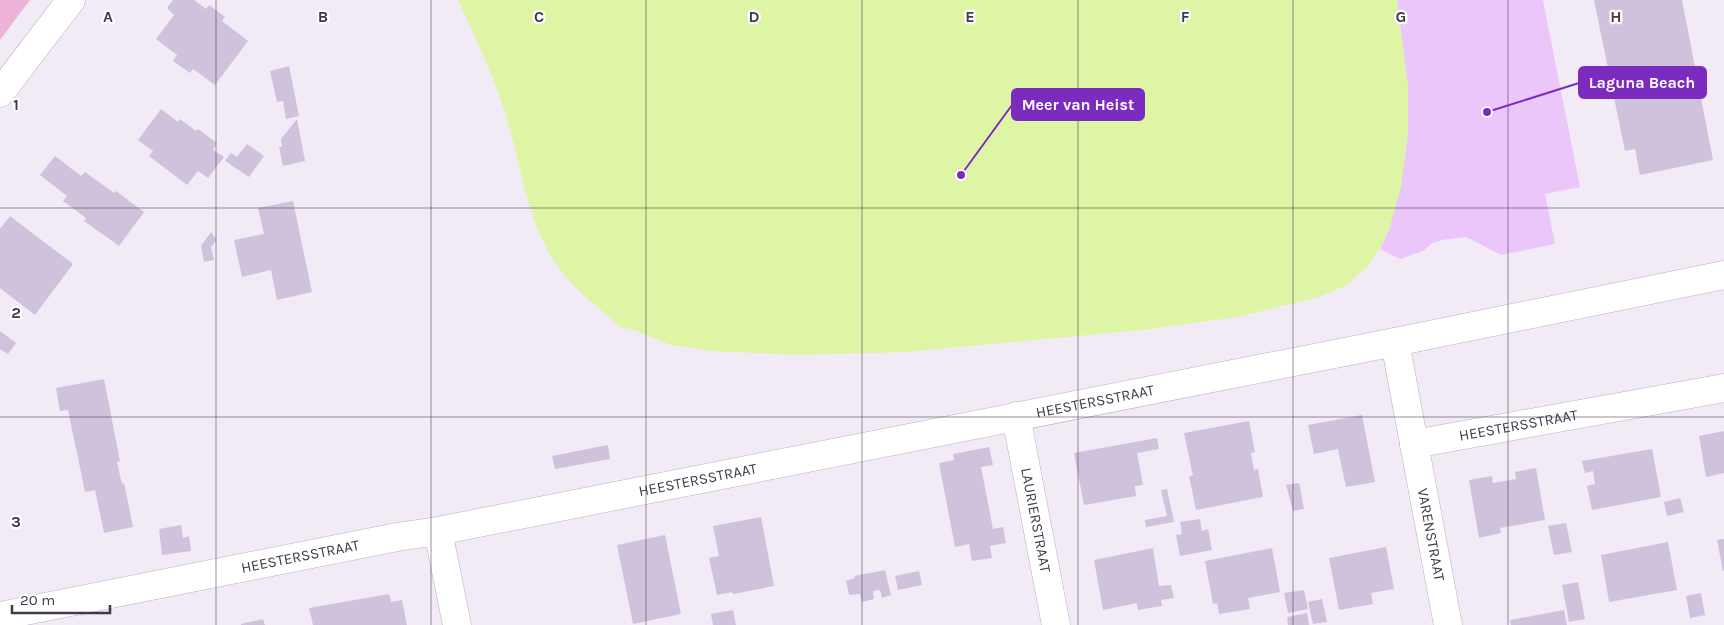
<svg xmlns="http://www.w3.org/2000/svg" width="1724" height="625" viewBox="0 0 1724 625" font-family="Karla,sans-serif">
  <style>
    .green { fill: #ecb2d8 }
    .sand { fill: #eac6fb }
    .water { fill: #ddf5a5 }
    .building { fill: #cfc2dc }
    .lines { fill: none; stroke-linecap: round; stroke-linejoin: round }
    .minor-casing { stroke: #b9adc3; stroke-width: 29 }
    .minor { stroke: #fff; stroke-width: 28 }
    .grid { fill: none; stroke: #42384b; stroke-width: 1; stroke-opacity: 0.55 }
    .labels { text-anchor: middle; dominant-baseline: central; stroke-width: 4.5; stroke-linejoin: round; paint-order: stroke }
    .street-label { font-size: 15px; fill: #42384b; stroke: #fff }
    .grid-label { font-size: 16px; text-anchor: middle; font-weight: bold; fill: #42384b; stroke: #fff; stroke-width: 4.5; stroke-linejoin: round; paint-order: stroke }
    .leader { fill: none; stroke: #7b2cbf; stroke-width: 2 }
    .callout-dot { fill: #7b2cbf; stroke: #fff; stroke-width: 2 }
    .callout { fill: #7b2cbf; stroke: #7b2cbf; stroke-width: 2 }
    .callout-label { font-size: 16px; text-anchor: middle; font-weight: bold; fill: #fff }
  </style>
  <rect width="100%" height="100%" fill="#f2ebf6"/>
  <path class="green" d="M0 0H30L0 40Z"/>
  <path class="sand" d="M1397 0H1543L1580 187 1545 194 1555 244 1501 255 1466 237 1442 240 1432 243 1423 251 1400 259 1380 249 1389 230 1408 88Z"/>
  <path class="water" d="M458 0H1397L1408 88V135L1401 187 1389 230 1380 248 1368 266 1345 286 1319 297 1238 317 1142 330 906 352 800 355 712 351 671 345 632 329 622 328C599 308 572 288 555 262 528 221 522 173 509 126 497 83 477 41 458 0Z"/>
  <path class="building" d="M173 0H194L206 9 209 5 225 17 222 21 248 41 215 85 193 69 190 73 173 61 177 55 156 39 174 15 167 8Z
    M1594 0H1682L1713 160 1640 175 1635 149 1625 151Z
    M289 66 299 116 286 119 283 101 277 102 270 71Z
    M161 109 178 122 180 119 196 131 198 129 217 143 213 150 224 157 208 178 198 171 187 185 149 156 153 151 138 140Z
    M297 119 305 161 283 166 279 147H282L281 139Z
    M247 144 264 156 249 177 225 161 231 153 237 157Z
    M55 156 81 176 85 172 114 193 116 191 144 212 119 246 84 221 86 218 63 201 67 196 40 175Z
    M293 201 312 292 277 300 271 270 242 277 234 240 264 234 258 208Z
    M10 216 73 264 35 315 0 288V229Z
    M211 232 217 240 211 247 214 260 204 262 201 246Z
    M0 331 16 343 8 354 0 349Z
    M104 379 120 461 117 462 122 484 124 483 133 527 104 533 95 490 85 492 68 410 60 411 56 388Z
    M1362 415 1375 482 1346 487 1338 449 1314 454 1308 425Z
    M1249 421 1255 452 1251 453 1254 470 1258 469 1263 497 1196 510 1189 476H1193L1184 433Z
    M1724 431V473L1706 477 1699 436Z
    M1157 438 1159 449 1137 453 1143 485 1135 486 1136 496 1084 505 1074 453Z
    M608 445 610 459 555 469 552 456Z
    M989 447 993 465 981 467 993 529 1003 527 1006 543 990 546 992 558 972 561 969 544 955 547 939 463 954 460 953 454Z
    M1652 449 1661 497 1592 510 1587 486 1595 484 1593 471 1585 473 1582 461Z
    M1536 468 1545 520 1500 528 1501 533 1479 538 1469 480 1492 476 1493 483 1516 479 1515 472Z
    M1299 483 1304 509 1293 511 1286 485Z
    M1167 489 1174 522 1146 527 1145 520 1167 516 1161 490Z
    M1680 498 1684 512 1667 516 1664 502Z
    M761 517 774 586 733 594 732 592 717 595 709 558 719 556 713 526Z
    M1200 519 1202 531 1208 529 1212 550 1180 556 1176 535 1182 534 1180 522Z
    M1566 523 1572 552 1554 555 1548 526Z
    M181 525 183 538 189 536 191 551 162 555 159 529Z
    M665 535 681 614 633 624 617 545Z
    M1724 539V570L1723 571 1717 540Z
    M1668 542 1677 590 1609 602 1601 555Z
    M1386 547 1394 589 1371 593 1373 604 1339 610 1329 558Z
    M1153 548 1159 586 1171 585 1174 598 1161 600 1162 606 1138 610 1137 603 1103 610 1094 560Z
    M1272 548 1280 592 1248 598 1250 609 1219 614 1217 603 1213 604 1205 561Z
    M885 570 891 595 882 598 880 590 873 591 874 599 862 602 860 594 849 595 846 581 855 578 854 576Z
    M919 571 922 585 898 590 895 576Z
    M1578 582 1585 619 1569 622 1562 585Z
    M1304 590 1308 609 1288 613 1284 593Z
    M1701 593 1705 615 1690 618 1686 596Z
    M389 594 391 602 402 600 407 625H313L309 608Z
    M1322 599 1327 622 1313 624 1308 602Z
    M733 610 736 625H713L711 614Z
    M1564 610 1567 625H1511L1510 620Z
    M1307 613 1309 625H1288L1287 617Z
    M263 619 265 625H241V624Z"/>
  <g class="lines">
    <g class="minor-casing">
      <g id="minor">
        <path d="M0 93 71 0"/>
        <path id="s1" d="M1395 342 1448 625"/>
        <path id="s2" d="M1016 416 1056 625"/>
        <path id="s3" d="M1414 444 1724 388"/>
        <path d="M438 531 457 625"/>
        <path id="s4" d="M0 616 397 537 438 531 1395 342 1724 275"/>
      </g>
    </g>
    <use href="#minor" class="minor"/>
  </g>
  <path class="grid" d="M216 0V625M431 0V625M646 0V625M862 0V625M1078 0V625M1293 0V625M1508 0V625M0 208H1724M0 417H1724"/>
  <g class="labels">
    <g class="street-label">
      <text stroke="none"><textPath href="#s4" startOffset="1116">HEESTERSSTRAAT</textPath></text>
      <text stroke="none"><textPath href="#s3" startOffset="106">HEESTERSSTRAAT</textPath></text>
      <text stroke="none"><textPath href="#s4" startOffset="711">HEESTERSSTRAAT</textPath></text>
      <text stroke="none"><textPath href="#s2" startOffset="106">LAURIERSTRAAT</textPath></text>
      <text stroke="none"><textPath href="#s1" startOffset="196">VARENSTRAAT</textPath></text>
      <text stroke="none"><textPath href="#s4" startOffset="306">HEESTERSSTRAAT</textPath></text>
    </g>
  </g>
  <g class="grid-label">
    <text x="108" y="22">A</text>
    <text x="323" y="22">B</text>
    <text x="539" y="22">C</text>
    <text x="754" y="22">D</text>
    <text x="970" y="22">E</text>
    <text x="1185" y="22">F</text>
    <text x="1401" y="22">G</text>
    <text x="1616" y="22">H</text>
    <text x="16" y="110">1</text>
    <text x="16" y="318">2</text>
    <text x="16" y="527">3</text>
  </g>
  <path class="leader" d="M1487 112L1579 83M961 175L1012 105"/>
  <g class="callout-dot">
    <circle cx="1487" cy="112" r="5"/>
    <circle cx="961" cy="175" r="5"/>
  </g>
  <g class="callout">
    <rect x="1579" y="67" width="127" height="31" rx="5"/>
    <rect x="1012" y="89" width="132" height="31" rx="5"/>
  </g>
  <g class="callout-label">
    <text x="1642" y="88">Laguna Beach</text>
    <text x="1078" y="110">Meer van Heist</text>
  </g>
  <path d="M12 605v8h98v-8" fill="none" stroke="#42384b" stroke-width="2.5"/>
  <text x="20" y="605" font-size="15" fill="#42384b" stroke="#ffffff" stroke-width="4" paint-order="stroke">20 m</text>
</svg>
